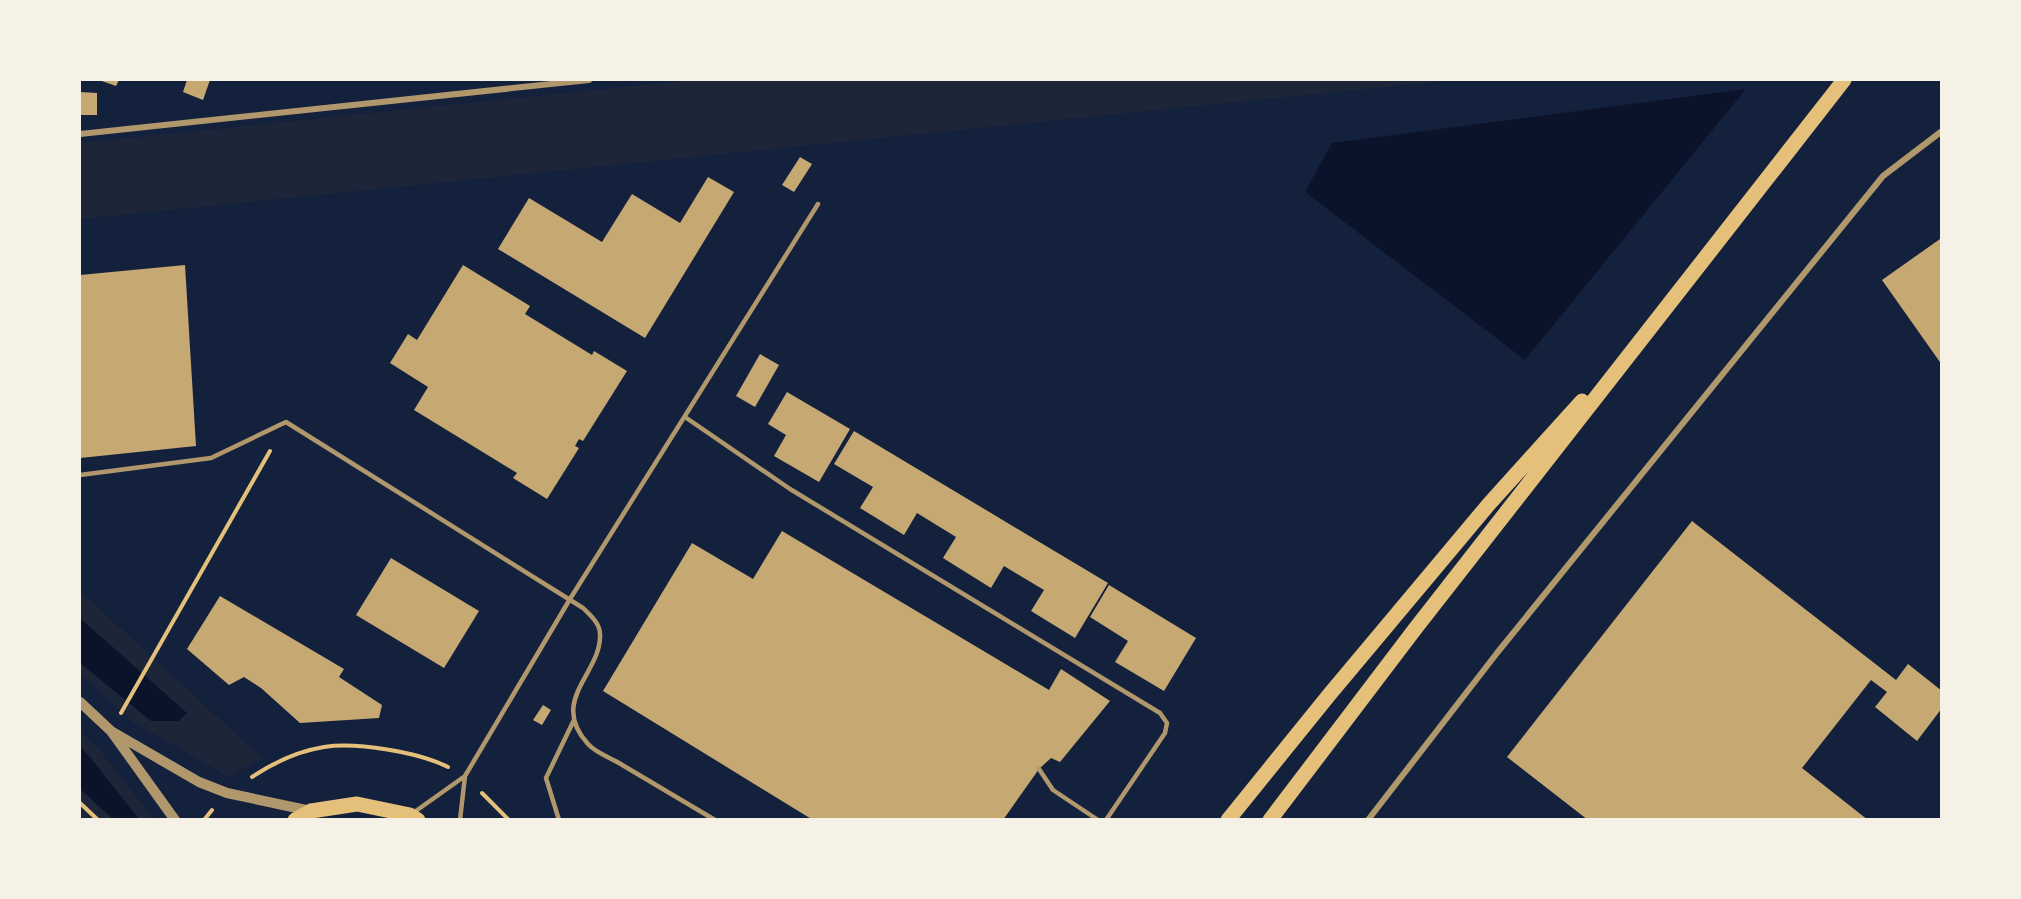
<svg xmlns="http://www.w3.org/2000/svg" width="2021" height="899" viewBox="0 0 2021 899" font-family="Figtree,sans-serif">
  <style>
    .green { fill: #1d2539 }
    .water { fill: #0b132b }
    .building { fill: #c6a872 }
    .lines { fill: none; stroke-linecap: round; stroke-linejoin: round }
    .path { stroke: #e5c07b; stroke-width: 4 }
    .service { stroke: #b1986c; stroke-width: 4.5 }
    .minor { stroke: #b1986c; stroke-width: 6 }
    .tertiary { stroke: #b1986c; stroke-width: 10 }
    .primary { stroke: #e5c07b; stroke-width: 15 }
  </style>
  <rect width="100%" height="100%" fill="#14213d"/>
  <path class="green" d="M693 80H1453L80 219V143Z
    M80 591 262 758 229 777 133 722 80 674Z
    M80 732 97 747 154 819H80Z"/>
  <path class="water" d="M1746 89 1525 360 1305 192 1332 143Z
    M80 618 187 713 179 721H151L80 663Z
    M80 747 90 757 139 819H113L80 789Z"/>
  <path class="building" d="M99 80H119L116 86Z
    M187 80H210L203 100 183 92Z
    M80 92 97 93V115H80Z
    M800 157 812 164 794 192 782 185Z
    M708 177 734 192 645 338 498 249 529 198 602 242 632 194 680 223Z
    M1940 239 1942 241V365L1882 280Z
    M185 265 196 446 80 458V275Z
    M463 265 530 306 525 314 592 355 594 351 627 371 583 441 579 439 575 446 579 448 547 499 513 478 517 473 414 410 428 387 390 363 408 334 417 340Z
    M760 354 779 365 755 407 736 396Z
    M787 392 850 429 819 482 774 456 786 435 768 424Z
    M854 431 1108 583 1075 638 1031 611 1044 590 1004 566 991 588 943 558 956 537 917 513 904 535 860 508 873 487 834 464Z
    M1692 521 1896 680 1908 664 1942 691V708L1917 741 1875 707 1887 692 1871 680 1802 768 1868 820H1588L1507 757Z
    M782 531 1049 690 1061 669 1110 701 1060 762 1051 758 1039 769 1003 820H813L603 691 692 543 753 579Z
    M391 558 479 611 444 668 356 615Z
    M1109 585 1196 638 1164 691 1115 662 1128 641 1090 617Z
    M220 596 344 669 339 677 382 705 379 718 300 723 261 688 244 677 229 685 187 649Z
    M543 705 551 710 542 725 533 720Z"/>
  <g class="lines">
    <path class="path" d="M121 713 270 451
      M252 777C273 763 299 751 324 747 357 742 418 752 448 767
      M482 793 509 820
      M80 803 98 820
      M204 820 212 810"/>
    <path class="service" d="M685 417 790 489 1160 713 1167 723 1165 733 1106 820
      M80 475 211 458 286 422 583 608C589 614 600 623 600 634 602 673 548 700 588 744 595 752 610 758 619 763 651 782 683 801 715 820
      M1039 769 1053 790 1098 820
      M413 813 465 776 570 599 818 204
      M460 820 465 776
      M559 820 546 778 573 722"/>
    <path class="minor" d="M80 134 589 80
      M1368 820 1497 653 1883 176 1942 131"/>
    <path class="tertiary" d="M80 702 111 731 175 820
      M111 731 199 782 227 793 311 811"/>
    <path class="primary" d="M295 820 311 811 357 804 410 815 418 820
      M1228 820 1329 695 1489 504 1582 401
      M1270 820 1415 629 1844 80"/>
  </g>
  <rect width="2021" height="899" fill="none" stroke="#f6f1e7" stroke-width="162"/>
</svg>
